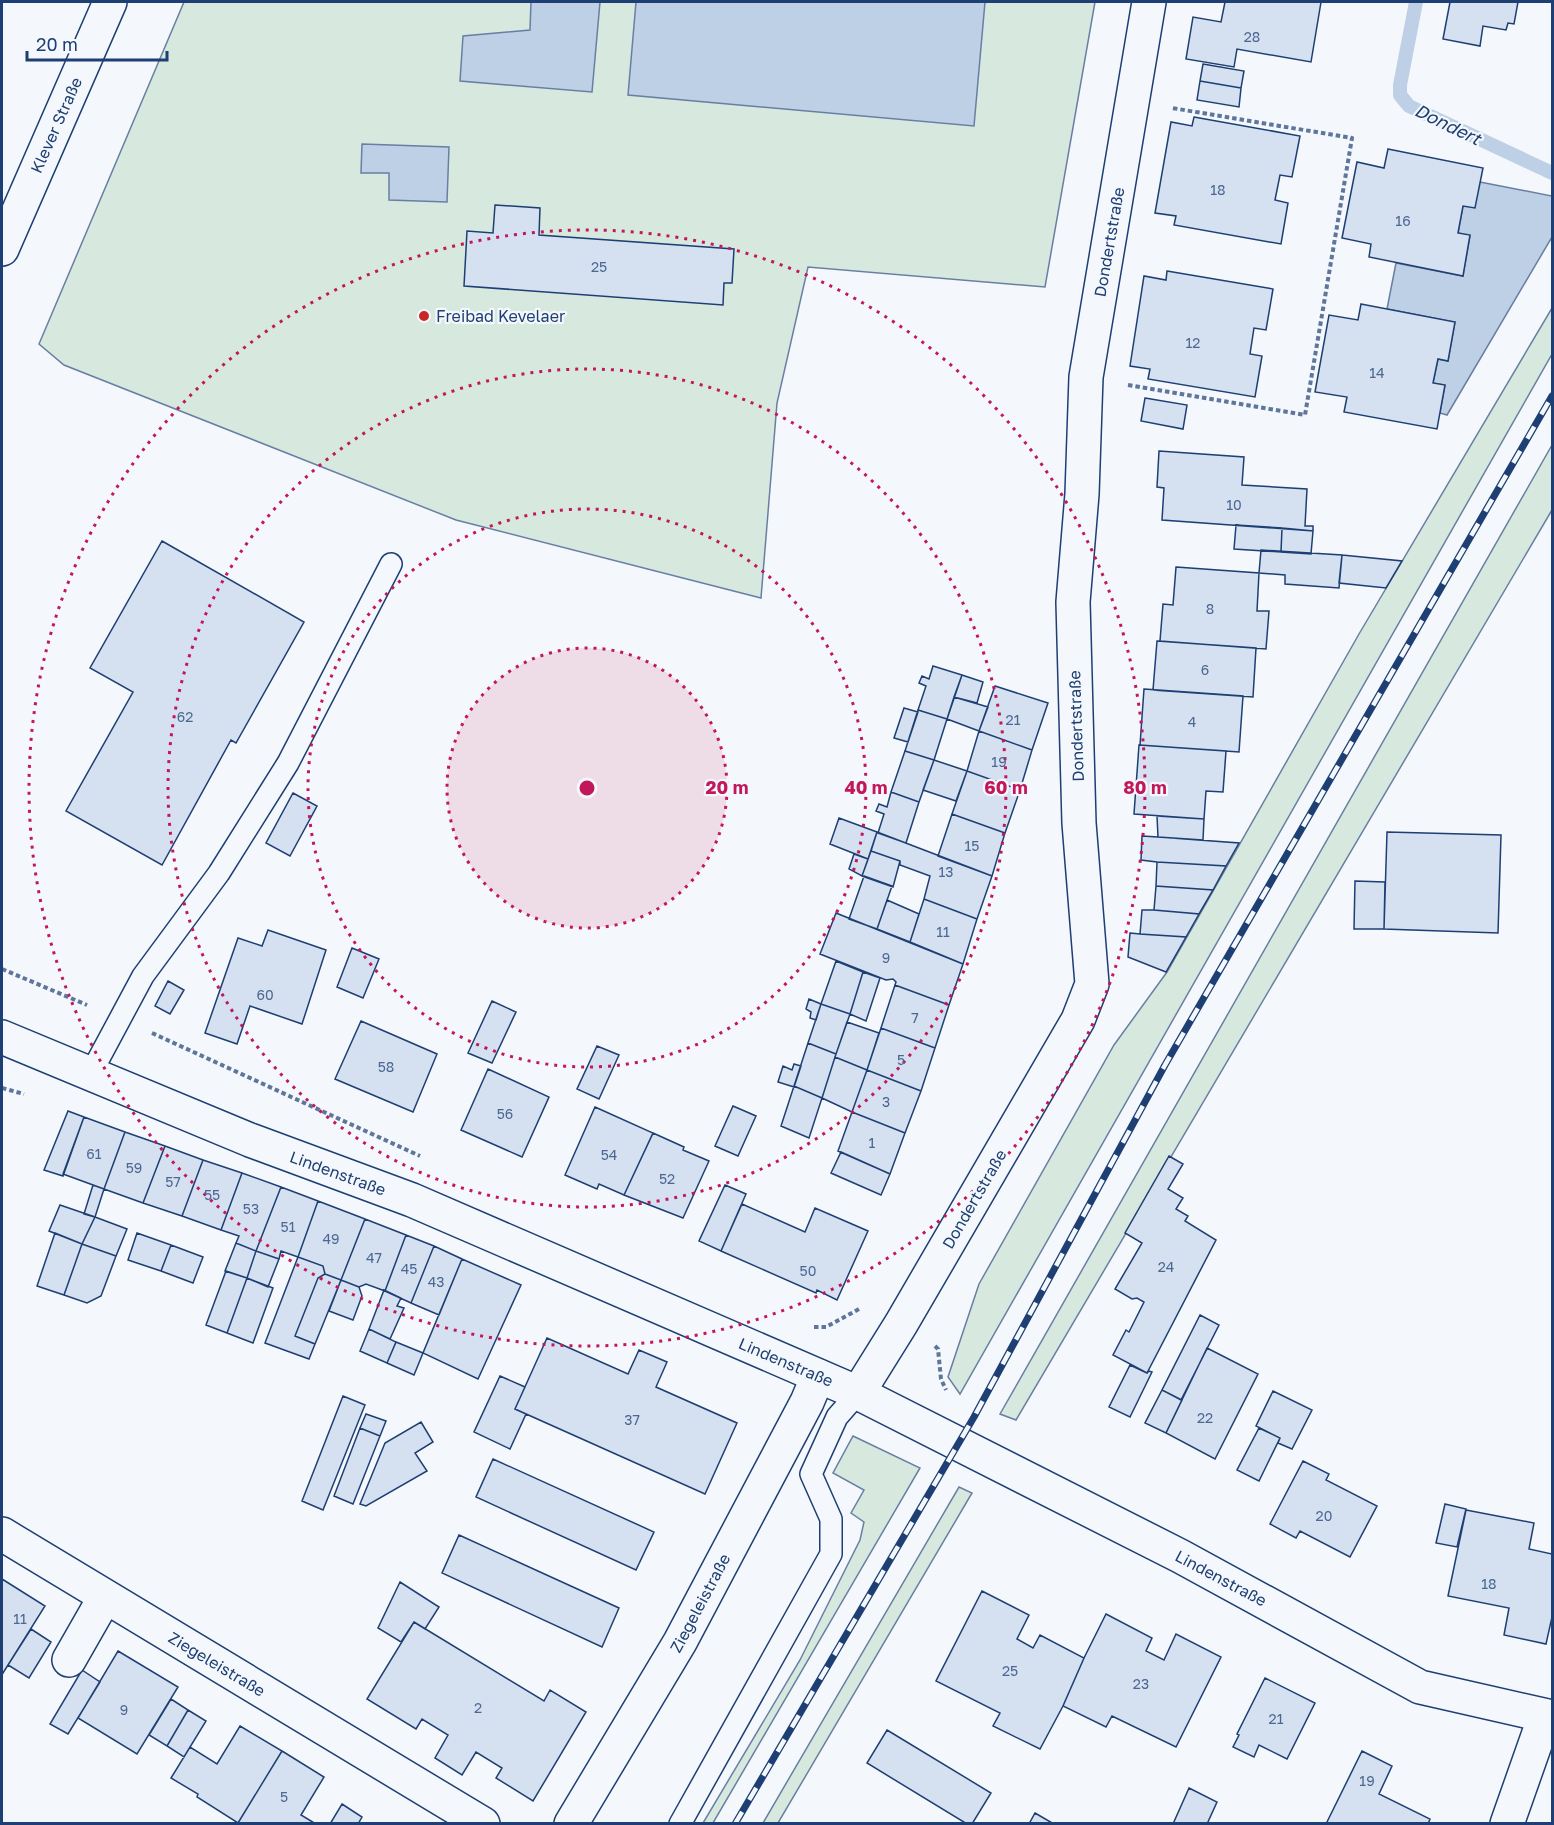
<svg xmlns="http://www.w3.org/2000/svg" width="1554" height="1825" viewBox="0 0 1554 1825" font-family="'Golos Text',sans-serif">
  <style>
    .green { fill: #d7e8df; stroke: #687fa3; stroke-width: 1.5 }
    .water { fill: #bed0e5; stroke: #687fa3; stroke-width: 1.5 }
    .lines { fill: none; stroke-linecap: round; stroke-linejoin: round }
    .stream { stroke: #bed0e5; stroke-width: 14 }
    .building { fill: #d5e0f0; stroke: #1d3f73; stroke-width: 1.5 }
    .lane-casing { stroke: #1d3f73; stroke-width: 24 }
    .street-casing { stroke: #1d3f73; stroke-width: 36 }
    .secondary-casing { stroke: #1d3f73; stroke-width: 36 }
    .primary-casing { stroke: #1d3f73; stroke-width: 36 }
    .path { stroke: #5e769c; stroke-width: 4; stroke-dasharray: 4.5 3; stroke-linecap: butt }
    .lane { stroke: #f4f7fb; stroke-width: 21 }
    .street { stroke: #f4f7fb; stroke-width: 33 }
    .secondary { stroke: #f4f7fb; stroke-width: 33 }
    .primary { stroke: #f4f7fb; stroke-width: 33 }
    .rail-casing { stroke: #1d3f73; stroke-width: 7 }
    .rail { stroke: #f4f7fb; stroke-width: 4.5; stroke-dasharray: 14; stroke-linecap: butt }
    .ring { fill: none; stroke: #c2185b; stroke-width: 3; stroke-dasharray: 3 6 }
    .poi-dot { fill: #c62828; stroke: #f4f7fb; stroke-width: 2 }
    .labels { text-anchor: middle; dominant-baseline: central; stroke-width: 4.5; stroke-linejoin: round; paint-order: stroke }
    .number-label { font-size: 14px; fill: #4b6792 }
    .street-label { font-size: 16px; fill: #1d3f73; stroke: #f4f7fb }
    .poi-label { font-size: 16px; fill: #1d3f73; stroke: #f4f7fb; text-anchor: start }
    .water-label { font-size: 18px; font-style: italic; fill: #1d3f73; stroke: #f4f7fb }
    .centre { fill: #c2185b; stroke: #f4f7fb; stroke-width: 3 }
    .ring-label { font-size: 18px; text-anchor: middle; font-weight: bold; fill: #c2185b; stroke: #f4f7fb; stroke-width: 4.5; stroke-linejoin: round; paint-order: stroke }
  </style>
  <rect width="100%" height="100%" fill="#f4f7fb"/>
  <path class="green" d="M184 2H1095L1045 287 808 267 777 403 761 598 456 520 64 365 39 344Z
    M1552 308V354L960 1394 948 1377 979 1284 1114 1045 1167 972 1359 634Z
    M1552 445V510L1016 1420 1000 1414Z
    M853 1436 920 1468 713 1823H703L800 1660 860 1540 864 1522 851 1513 864 1490 833 1473Z
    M959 1487 972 1493 778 1823H763Z"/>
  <path class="water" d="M531 2H600L592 92 460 81 463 36 530 30Z
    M636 2H985L974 126 628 95Z
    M362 144 449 147 447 202 389 200V173H361Z
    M1480 182 1552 196V237L1447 415 1440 413 1445 385 1433 383 1438 359 1448 361 1455 322 1387 309 1396 263 1463 276 1470 236 1458 233 1463 206Z"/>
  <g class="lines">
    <path class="stream" d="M1416 2 1400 85V95L1409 106 1552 173"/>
  </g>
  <path class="building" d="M1225 2H1321L1311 62 1237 49 1234 67 1186 59 1193 17 1221 22Z
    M1450 2H1518L1514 24 1508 23 1506 30 1483 26 1480 46 1443 39Z
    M1203 64 1244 71 1241 88 1200 81Z
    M1200 81 1241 88 1239 107 1197 100Z
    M1194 117 1300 136 1292 177 1280 175 1275 200 1288 203 1281 244 1174 225 1176 216 1155 213 1171 122 1192 126Z
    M1388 149 1483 168 1475 208 1463 206 1458 233 1470 235 1463 276 1369 257 1371 244 1342 238 1357 162 1384 168Z
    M495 205 540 208 539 235 734 249 732 283H724L723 305 464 286 467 231 493 233Z
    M1167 271 1273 289 1266 330 1254 328 1250 354 1262 356 1255 397 1148 379 1150 369 1130 366 1144 276 1166 280Z
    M1361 304 1455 322 1448 361 1438 359 1433 383 1445 385 1437 429 1344 412 1347 397 1315 392 1329 315 1358 320Z
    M1145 398 1187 405 1183 429 1141 421Z
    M1159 451 1244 457 1242 485 1307 489 1305 526H1313V531L1162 520 1164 488 1157 487Z
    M1236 525 1282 528 1281 552 1234 549Z
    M1282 528 1313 531 1311 554 1281 552Z
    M162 541 304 622 236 743 231 740 162 865 66 811 133 692 90 668Z
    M1261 550 1342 555 1339 588 1285 584V575L1259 573Z
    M1342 555 1402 561 1386 588 1339 583Z
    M1176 567 1259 573 1257 611H1269L1266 649 1160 641 1163 604 1173 605Z
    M1157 641 1256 648 1253 697 1153 690Z
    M933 666 962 675 947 719 918 710 926 686 919 683 922 676 929 679Z
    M962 675 983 682 977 703 954 697Z
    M995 686 1048 703 1032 750 979 731Z
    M1144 689 1243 696 1239 752 1140 745Z
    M954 697 988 707 979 731 947 719Z
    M904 708 918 712 908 742 894 738Z
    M918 710 947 719 934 760 905 751Z
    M979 731 1032 750 1020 790 967 771Z
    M1139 745 1226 751 1223 792 1206 791 1204 819 1134 814Z
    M905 751 934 760 919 802 891 792Z
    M934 760 967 771 956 801 923 790Z
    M967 771 1020 790 1005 833 952 814Z
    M891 792 919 802 906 843 878 833 884 814 876 811 879 804 887 807Z
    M293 793 317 806 290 856 266 843Z
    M952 814 1005 833 992 876 938 856Z
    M1157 816 1204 819 1203 840 1158 837Z
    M839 818 877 832 868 859 830 844Z
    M877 832 992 876 977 919 924 899 930 876 900 865V861L871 851Z
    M1387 832 1501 835 1498 933 1384 929Z
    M1142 836 1158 837 1239 843 1226 866 1157 862 1141 860Z
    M871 851 900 861 893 887 862 876Z
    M854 854 868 859 862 876 849 869Z
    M1157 862 1226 866 1213 890 1156 886Z
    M864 876 892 886 877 929 849 919Z
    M1355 881 1385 882 1384 929H1354Z
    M1156 886 1213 890 1199 914 1154 910Z
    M924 899 977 919 963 964 910 942Z
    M887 900 919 914 910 942 877 929Z
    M1142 910H1154L1199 914 1186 937 1140 934Z
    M836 913 963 964 949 1005 895 985 896 982 893 979 886 980 820 954Z
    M268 930 326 950 302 1024 250 1006 237 1044 205 1033 238 938 262 946Z
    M1130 933 1140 934 1186 937 1166 972 1128 957Z
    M352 948 379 959 363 998 337 987Z
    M836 961 863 972 850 1014 821 1004Z
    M863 972 880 978 866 1021 850 1014Z
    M168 981 184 990 170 1014 155 1006Z
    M895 985 949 1005 935 1048 881 1028Z
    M809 999 821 1004 816 1020 810 1018 811 1012 806 1009Z
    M492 1001 516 1012 492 1063 468 1053Z
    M821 1004 850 1014 836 1054 808 1043Z
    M361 1021 437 1054 413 1112 335 1079Z
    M847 1022 879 1033 867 1070 835 1057Z
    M881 1028 935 1048 921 1091 867 1070Z
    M808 1043 836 1054 822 1098 794 1086Z
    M597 1046 619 1055 599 1099 577 1089Z
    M835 1057 867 1070 852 1112 822 1098Z
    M794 1064 801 1066 794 1087 778 1082 783 1066 792 1070Z
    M488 1069 549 1097 522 1157 461 1130Z
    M867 1070 921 1091 905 1133 852 1112Z
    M794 1086 822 1098 809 1138 781 1126Z
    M733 1106 756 1116 738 1156 715 1146Z
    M595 1107 653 1133 624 1195 599 1184 597 1189 565 1175Z
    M68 1111 84 1117 63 1176 44 1170Z
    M852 1112 905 1133 890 1174 838 1151Z
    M84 1117 125 1132 104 1189 63 1174Z
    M125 1132 165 1146 143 1203 104 1189Z
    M653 1133 684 1147 683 1150 709 1161 683 1218 624 1195Z
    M165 1146 203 1160 182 1216 143 1203Z
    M841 1152 890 1174 881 1195 831 1173Z
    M1169 1156 1183 1164 1168 1189 1183 1198 1176 1209 1188 1216 1185 1221 1216 1240 1147 1373 1113 1355 1126 1330 1129 1332 1144 1302 1137 1298 1132 1299 1115 1289 1142 1243 1125 1233Z
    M203 1160 242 1173 221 1230 182 1216Z
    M242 1173 281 1187 256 1251 236 1243 239 1236 221 1230Z
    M93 1185 104 1189 95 1217 84 1214Z
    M725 1185 746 1194 721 1251 699 1241Z
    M281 1187 318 1201 298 1257 281 1251 279 1259 256 1251Z
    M318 1201 365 1219 341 1280 325 1274 323 1266 298 1257Z
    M742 1204 805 1232 815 1208 868 1231 837 1300 817 1290 816 1293 721 1251Z
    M60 1205 95 1217 82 1244 49 1231Z
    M95 1217 127 1229 116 1256 82 1244Z
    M365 1219 406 1235 385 1291 366 1284 359 1287 341 1280Z
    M55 1233 82 1244 64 1295 37 1286Z
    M137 1233 171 1245 161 1271 128 1260Z
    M406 1235 434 1246 411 1303 385 1291Z
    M236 1243 256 1251 247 1278 225 1271Z
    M82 1244 116 1256 101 1296 87 1303 64 1295Z
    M171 1245 203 1257 193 1283 161 1271Z
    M434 1246 462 1259 439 1315 411 1303Z
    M256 1251 279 1259 268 1287 247 1278Z
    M298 1257 323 1266 325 1274 318 1278 295 1336 315 1344 309 1359 265 1343Z
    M462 1259 521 1285 478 1379 423 1353Z
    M226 1271 247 1278 227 1333 206 1325Z
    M325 1274 341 1280 315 1344 295 1336 318 1278Z
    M247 1278 273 1288 253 1343 227 1333Z
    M341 1280 359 1287 362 1296 353 1320 329 1311Z
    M384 1290 401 1298 397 1306 404 1308 390 1339 369 1329Z
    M1200 1315 1219 1325 1181 1400 1162 1390Z
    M369 1329 396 1342 387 1363 360 1351Z
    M547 1338 628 1374 639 1350 667 1362 656 1387 737 1423 705 1494 515 1409Z
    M396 1342 423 1353 414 1375 387 1363Z
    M1207 1348 1258 1374 1215 1459 1166 1433Z
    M1130 1365 1147 1373 1149 1371 1152 1372 1130 1417 1109 1407Z
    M500 1376 525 1387 515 1409 526 1414 510 1449 474 1432Z
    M1162 1390 1182 1400 1166 1433 1145 1423Z
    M1273 1391 1312 1410 1292 1449 1278 1443 1280 1438 1256 1426Z
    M343 1396 365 1405 323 1510 302 1501Z
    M366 1414 386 1421 380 1436 360 1428Z
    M421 1422 433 1442 415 1453 427 1471 366 1506 360 1504 385 1443Z
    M360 1428 380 1436 353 1504 334 1496Z
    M1259 1428 1280 1438 1259 1481 1237 1470Z
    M493 1459 654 1532 636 1570 476 1497Z
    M1303 1461 1329 1474 1326 1480 1377 1506 1350 1557 1300 1531 1296 1538 1270 1524Z
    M1445 1504 1466 1509 1457 1547 1436 1543Z
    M1466 1510 1534 1523 1529 1549 1552 1554V1617L1546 1644 1504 1635 1509 1608 1448 1596Z
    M459 1535 619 1608 602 1647 442 1573Z
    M2 1579 45 1606 3 1673 2 1672Z
    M400 1582 439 1607 425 1629 414 1622 401 1642 378 1628Z
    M982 1591 1029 1615 1017 1639 1033 1648 1040 1635 1084 1658 1063 1706 1040 1749 993 1726 1000 1713 936 1681Z
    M1106 1614 1152 1638 1146 1651 1164 1660 1176 1634 1221 1657 1176 1747 1112 1716 1106 1727 1063 1706 1084 1658Z
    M414 1622 544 1701 550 1690 586 1712 533 1801 496 1778 502 1768 476 1752 462 1775 435 1758 448 1735 422 1719 416 1729 367 1699Z
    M31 1629 51 1642 29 1678 8 1665Z
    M118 1651 178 1687 137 1754 78 1718Z
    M82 1670 100 1682 68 1734 50 1724Z
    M1265 1678 1315 1703 1287 1759 1259 1745 1254 1757 1233 1747 1239 1735 1237 1734Z
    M171 1699 188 1710 167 1746 149 1735Z
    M188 1710 206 1721 184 1757 167 1746Z
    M240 1726 282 1751 238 1823 197 1797 198 1794 171 1778 190 1747 217 1764Z
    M887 1730 991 1793 972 1824H967L867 1763Z
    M282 1751 324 1777 301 1815 316 1824H240L238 1823Z
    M1362 1751 1392 1766 1379 1794 1430 1819 1428 1824H1326Z
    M1189 1788 1217 1802 1207 1824H1173Z
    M342 1804 362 1817 358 1824H330Z
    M1035 1813 1054 1824H1029Z"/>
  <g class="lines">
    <g class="lane-casing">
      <path id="lane" d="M91 1073 143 976 219 873 288 763 391 564
        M680 1824 831 1554V1519L811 1474 837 1417 858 1393"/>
    </g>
    <g class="street-casing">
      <path id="street" d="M858 1393 901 1324 1078 1020 1092 984 1079 823 1073 602 1082 494 1086 377 1149 2
        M2 1534 483 1824
        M69 1660 105 1597
        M571 1824 680 1642 807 1402 818 1376
        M1507 1824 1545 1716"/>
    </g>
    <g class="secondary-casing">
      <path id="secondary" d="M2 1037 250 1140 412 1200 858 1393 1180 1556 1420 1687 1552 1717"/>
    </g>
    <g class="primary-casing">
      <path id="primary" d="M2 249 110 2"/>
    </g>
    <path class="path" d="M1128 385 1305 415 1352 138 1172 108
      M2 969 87 1005
      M152 1033 420 1156
      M2 1088 24 1094
      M814 1327H826L861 1308
      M935 1346 938 1349 941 1379 946 1390"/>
    <use href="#lane" class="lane"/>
    <use href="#street" class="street"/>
    <use href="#secondary" class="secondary"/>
    <use href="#primary" class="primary"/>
    <g class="rail-casing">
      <path id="rail" d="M735 1824 974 1417 1165 1065 1552 396"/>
    </g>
    <use href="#rail" class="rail"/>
  </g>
  <circle cx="587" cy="788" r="140" fill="#c2185b" fill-opacity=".12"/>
  <g class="ring">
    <circle cx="587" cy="788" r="140"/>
    <circle cx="587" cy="788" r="279"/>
    <circle cx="587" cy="788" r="419"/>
    <circle cx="587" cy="788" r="558"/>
  </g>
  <circle class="poi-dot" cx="424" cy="316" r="6"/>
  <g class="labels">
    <g class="number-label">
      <text x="1252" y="36">28</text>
      <text x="1218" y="189">18</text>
      <text x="1403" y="220">16</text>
      <text x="599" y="266">25</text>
      <text x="1193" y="342">12</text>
      <text x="1377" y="372">14</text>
      <text x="1234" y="504">10</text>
      <text x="1210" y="608">8</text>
      <text x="1205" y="669">6</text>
      <text x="185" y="716">62</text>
      <text x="1013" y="719">21</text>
      <text x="1192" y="721">4</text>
      <text x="999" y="761">19</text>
      <text x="972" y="845">15</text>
      <text x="946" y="871">13</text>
      <text x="943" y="931">11</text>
      <text x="886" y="957">9</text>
      <text x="265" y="994">60</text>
      <text x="915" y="1017">7</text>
      <text x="901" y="1059">5</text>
      <text x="386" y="1066">58</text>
      <text x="886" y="1101">3</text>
      <text x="505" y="1113">56</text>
      <text x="872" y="1142">1</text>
      <text x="94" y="1153">61</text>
      <text x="609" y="1154">54</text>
      <text x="134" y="1167">59</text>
      <text x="667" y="1178">52</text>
      <text x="173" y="1181">57</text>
      <text x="212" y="1194">55</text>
      <text x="251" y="1208">53</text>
      <text x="288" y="1226">51</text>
      <text x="331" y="1238">49</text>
      <text x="374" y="1257">47</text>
      <text x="1166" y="1266">24</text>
      <text x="409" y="1268">45</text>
      <text x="808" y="1270">50</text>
      <text x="436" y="1281">43</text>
      <text x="1205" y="1417">22</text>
      <text x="632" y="1419">37</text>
      <text x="1324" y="1515">20</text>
      <text x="1489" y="1583">18</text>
      <text x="20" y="1618">11</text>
      <text x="1010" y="1670">25</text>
      <text x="1141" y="1683">23</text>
      <text x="478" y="1707">2</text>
      <text x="124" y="1709">9</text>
      <text x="1276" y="1718">21</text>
      <text x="1367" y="1780">19</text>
      <text x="284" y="1796">5</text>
    </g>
    <g class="street-label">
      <text transform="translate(56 125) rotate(-66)">Klever Straße</text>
      <text transform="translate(1109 242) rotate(-80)">Dondertstraße</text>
      <text transform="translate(1076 726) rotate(-92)">Dondertstraße</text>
      <text transform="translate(338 1173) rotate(20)">Lindenstraße</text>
      <text transform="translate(974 1199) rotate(-60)">Dondertstraße</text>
      <text transform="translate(786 1362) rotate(23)">Lindenstraße</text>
      <text transform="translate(1221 1578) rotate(28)">Lindenstraße</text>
      <text transform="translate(700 1603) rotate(-62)">Ziegeleistraße</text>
      <text transform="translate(217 1664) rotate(31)">Ziegeleistraße</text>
    </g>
    <g class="poi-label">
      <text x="436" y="316">Freibad Kevelaer</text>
    </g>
    <g class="water-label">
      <text transform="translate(1448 124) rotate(26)">Dondert</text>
    </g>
  </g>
  <circle cx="587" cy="788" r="9" class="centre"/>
  <g class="ring-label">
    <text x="727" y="794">20 m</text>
    <text x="866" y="794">40 m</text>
    <text x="1006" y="794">60 m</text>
    <text x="1145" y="794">80 m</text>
  </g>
  <rect width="1554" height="1825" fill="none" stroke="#1d3f73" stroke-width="6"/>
  <path d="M27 51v9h140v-9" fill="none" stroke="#1d3f73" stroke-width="3"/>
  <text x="36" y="51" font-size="18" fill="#1d3f73" stroke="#f4f7fb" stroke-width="4.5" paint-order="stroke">20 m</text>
</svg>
